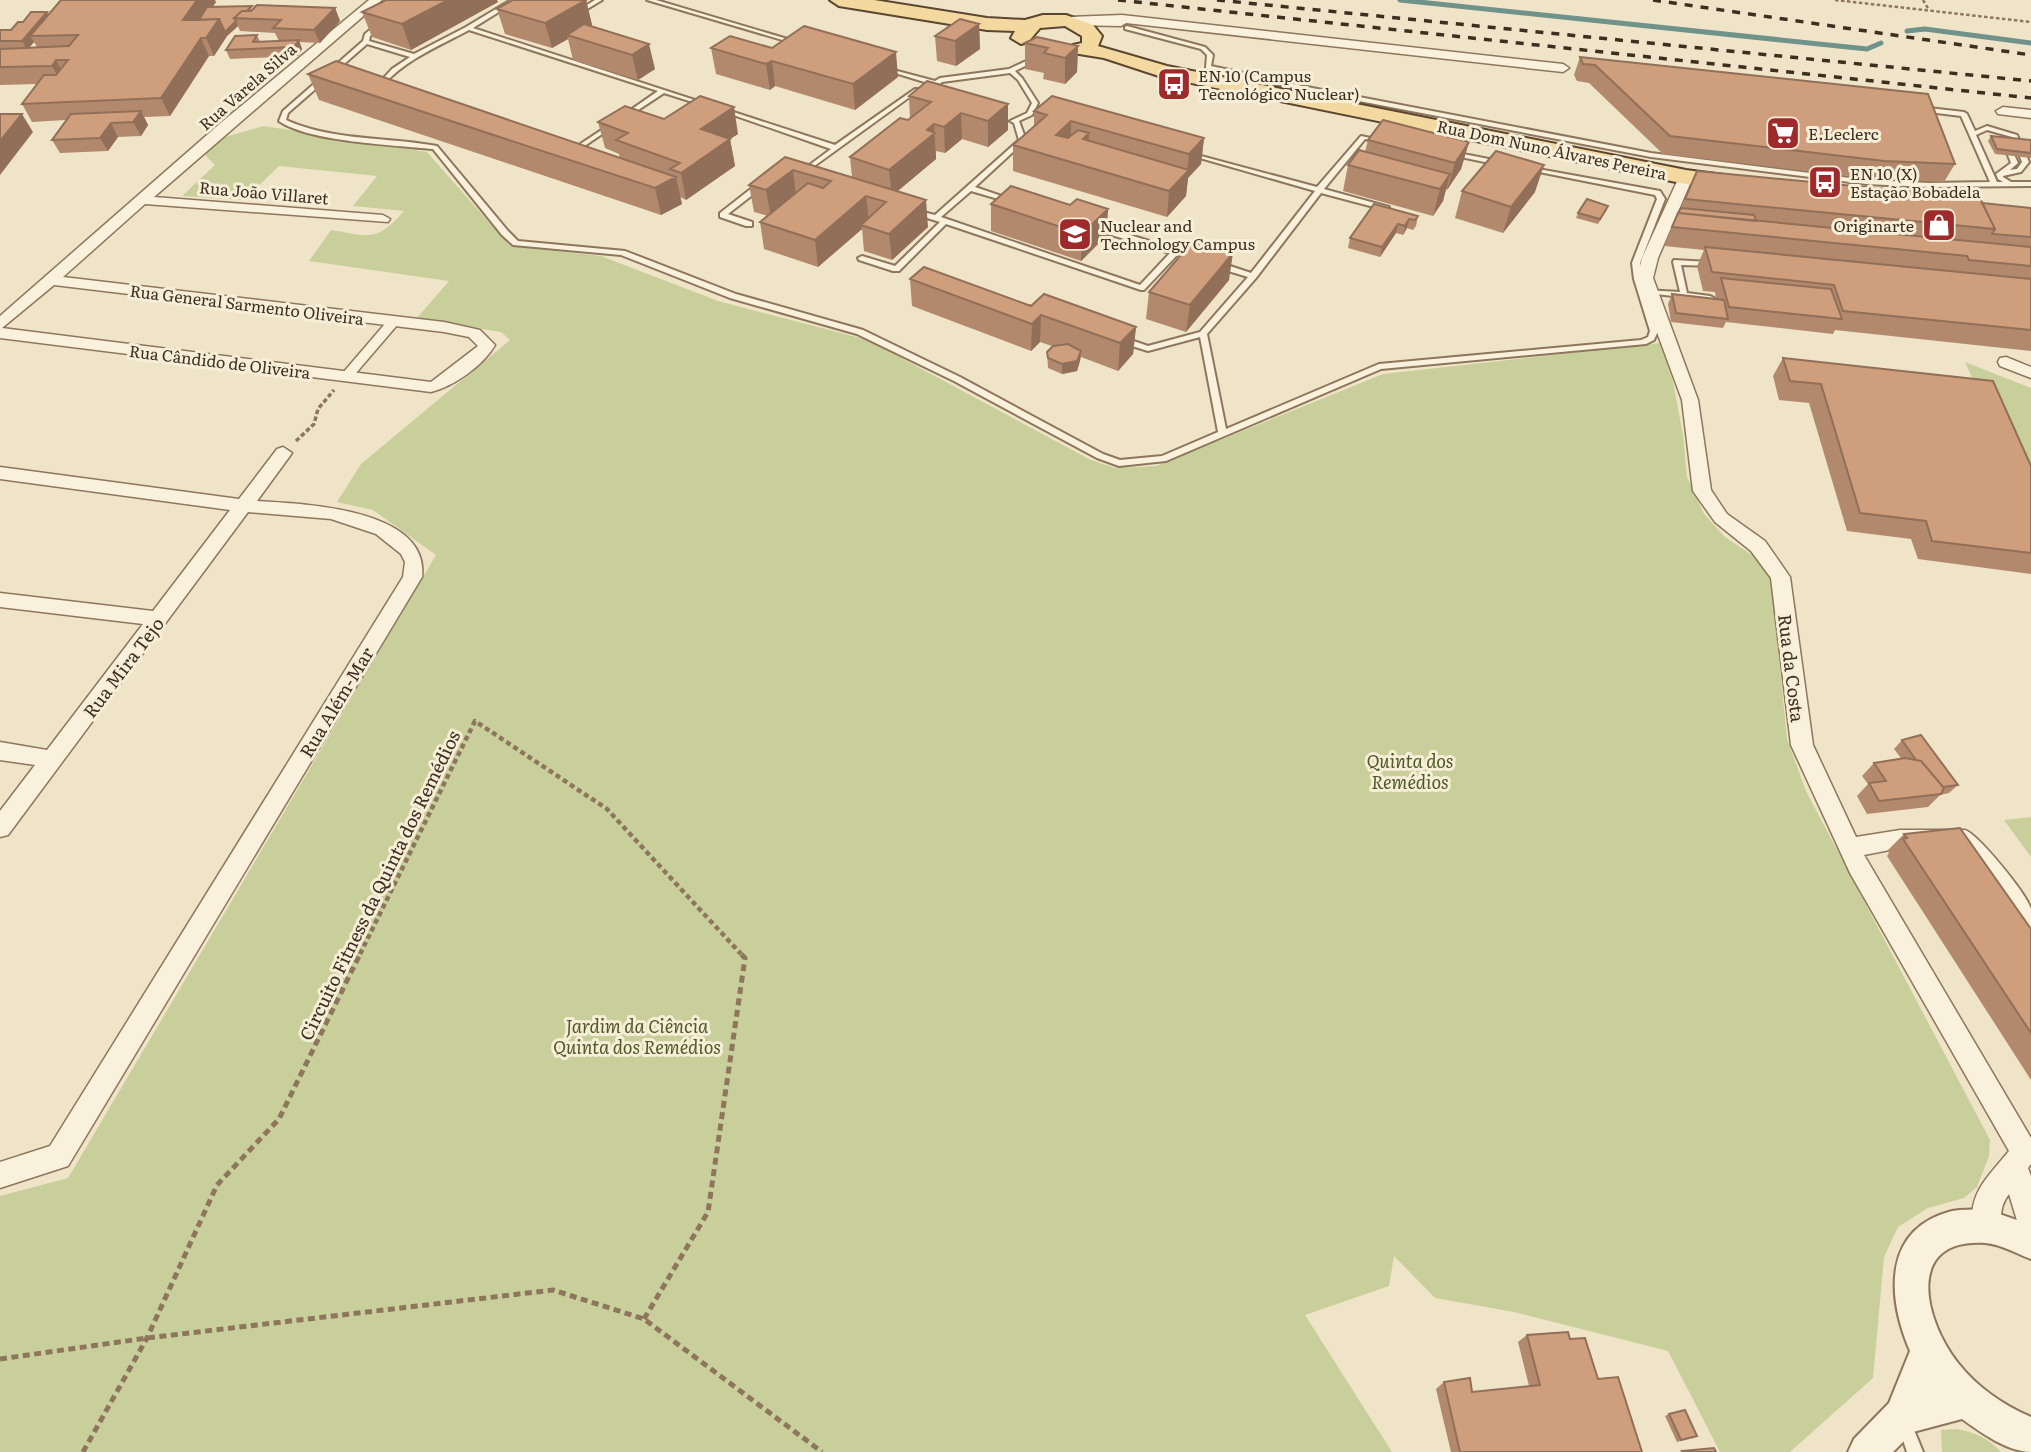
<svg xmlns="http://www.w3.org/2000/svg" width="2031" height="1452" viewBox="0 0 2031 1452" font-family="Literata,serif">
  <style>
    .green { fill: #c9cf9b }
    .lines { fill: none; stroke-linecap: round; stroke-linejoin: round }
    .stream { stroke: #6f938a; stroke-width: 5 }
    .service-casing { stroke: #8d765c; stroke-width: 4 }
    .pedestrian-casing { stroke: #8d765c; stroke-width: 3 }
    .minor-casing { stroke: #8d765c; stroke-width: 3 }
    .tertiary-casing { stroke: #8d765c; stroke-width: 4 }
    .primary-casing { stroke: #5b4430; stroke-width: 4 }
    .path-far3 { stroke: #8d765c; stroke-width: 2.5; stroke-dasharray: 3.5 2.5; stroke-linecap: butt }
    .path-far2 { stroke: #8d765c; stroke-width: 3.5; stroke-dasharray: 4.5 2.5; stroke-linecap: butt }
    .path-far1 { stroke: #8d765c; stroke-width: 4.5; stroke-dasharray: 5 3.5; stroke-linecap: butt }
    .path { stroke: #8d765c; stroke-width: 5; stroke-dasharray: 7 4.5; stroke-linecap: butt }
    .service { fill: #faf1dc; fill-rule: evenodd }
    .pedestrian { fill: #faf1dc; fill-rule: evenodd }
    .minor { fill: #faf1dc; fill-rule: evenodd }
    .tertiary { fill: #faf1dc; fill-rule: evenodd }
    .primary { fill: #f3d9a0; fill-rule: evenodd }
    .rail { stroke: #3d2e20; stroke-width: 3.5; stroke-dasharray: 8 8; stroke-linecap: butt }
    .wall { fill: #b2896c; fill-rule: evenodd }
    .shaded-wall { fill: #916f58 }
    .building { fill: #cf9f7d; stroke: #916f58; stroke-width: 2 }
    .labels { text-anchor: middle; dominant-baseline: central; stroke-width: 6; stroke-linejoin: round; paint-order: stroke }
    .far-poi-label { font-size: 16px; fill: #3d2e20; stroke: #f7eed8; text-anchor: start }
    .far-street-label { font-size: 16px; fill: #3d2e20; stroke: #f7eed8 }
    .street-label { font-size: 18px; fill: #3d2e20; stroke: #f7eed8 }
    .park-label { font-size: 18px; font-style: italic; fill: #4d5a26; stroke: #f7eed8 }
  </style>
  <rect width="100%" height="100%" fill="#f0e4c8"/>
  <path class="green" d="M264 126 427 152 510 246 601 256 718 301 868 340 1091 460 1115 468 1156 466 1383 374 1660 343 1673 382 1683 435 1687 477 1704 514 1725 537 1758 559 1771 578 1787 739 1806 791 1990 1140 1989 1156 1977 1187 1964 1198 1928 1208 1898 1227 1884 1257 1873 1378 1790 1452H1720L1668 1351 1514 1312 1435 1298 1394 1256 1389 1286 1305 1315 1392 1452H0V1196L68 1178 436 555 373 510 337 502 361 464 510 340 501 332 417 318 449 281 309 261 331 230C369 236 376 243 404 211L353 206 377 176 279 166 244 200 182 196 215 165 205 155 217 139Z
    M1965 362 2031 388V510Z
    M2031 817V857L2004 820Z
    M1956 1429C1975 1432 1988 1438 2001 1452H1942L1941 1430Z"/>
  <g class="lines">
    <path class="stream" d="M1400 0 1867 49 1881 43
      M1907 31 1925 29 2031 43"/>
    <g class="service-casing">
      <path id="service" d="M511 0H518L473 28 710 105 705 106 664 93 626 118H622V116L658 91 469 30C439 46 407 59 384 84L386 88 383 90 380 88 379 83 392 69 410 57 367 44 288 113 286 120C333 141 387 137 437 146L508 231 518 241 625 251 736 294 863 330 960 377 1103 454 1120 460 1162 456 1218 432 1200 337 1148 351 1119 342V338H1125L1148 346 1200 332 1248 277 1215 267V263H1221L1251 273 1315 191 1186 154V152L1317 187 1361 136 1385 141 1382 143 1365 139 1324 189 1389 207V211L1321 193 1256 278 1207 334 1226 429 1379 364 1641 340 1648 337 1650 331 1634 279 1632 263 1657 199 1655 195 1529 170 1526 168 1527 167 1660 191 1665 199 1640 263 1645 290 1680 292 1673 262 1674 260 1710 262H1713V266L1681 265 1687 293 1710 296 1714 298 1710 300 1646 293 1658 331 1654 340 1646 344 1381 369 1166 461 1119 466 1097 458 954 381 857 334 730 298 621 255 513 245 502 235 433 149C394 145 309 142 279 121L283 111 363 41 365 34 377 24 382 25 370 36 369 41 414 54 466 27Z
        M595 0H602L579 14 574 13Z
        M647 0H656L801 43 796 44Z
        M1127 26 1205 47 1213 55 1211 66 1307 87 1651 153 1866 180 1929 183 1990 182 1961 116 1920 111 1917 109 1920 107 1964 112 1967 114 1975 131 1987 126 2017 135 2029 162 2021 172 2003 176V177L2011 182H2031V186L1929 187 1866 184 1651 157 1307 91 1206 68 1207 55 1201 49 1125 29V27ZM1987 130 2012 137 2022 162 2017 169 2010 170 2018 163 2009 144H2005L2004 145 2011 163 1996 174 1998 179 2003 182H1997L1976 135Z
        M1037 56 1040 58 1039 59 1015 71 1022 78 1038 103 1032 115 1019 121 1026 140 975 187 1016 201 1012 203 971 191 941 217 1140 285 1170 253 1092 229V225H1098L1178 250V254L1144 290H1141L946 224 899 271H893L859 260 858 258 862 256 895 266 940 222 911 213V209L935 215 1019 140 1014 123 1010 121 1027 113 1032 103 1018 80 1010 73 942 82 934 88 933 95 930 97 927 95 928 87 931 84 882 69V67L935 81 940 78 1009 69Z
        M915 89H919L926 93 923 95 917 93 911 96 802 175 800 174V172L831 149 719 110 724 109 835 145Z
        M609 125 614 126 574 153H570V151Z
        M1453 152 1499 161 1502 163 1499 165 1451 155 1450 154Z
        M757 184 764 186 728 214 752 222V226H746L720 217V213Z
        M1905 1418 1910 1420 1923 1452H1907L1898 1425 1900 1420Z"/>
    </g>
    <g class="pedestrian-casing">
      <path id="pedestrian" d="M394 317 400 321 398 324 350 380H342V374L390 318Z"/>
    </g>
    <g class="minor-casing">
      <path id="minor" d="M369 0H382L154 197 383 215 390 219 388 222 145 204 63 277 444 322 480 330 495 345C484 365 453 387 431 392L0 338V316L223 121ZM54 285 444 332 469 337 478 346 431 382 2 328Z
        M1122 15 1563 64 1569 68 1563 72 1126 23 1121 26 1069 25 1063 21 1069 17Z
        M2003 107 2031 110V118L1998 114 1996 111Z
        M1686 173 1693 177 1658 258 1653 278 1698 400 1711 490 1727 514 1765 541 1790 577 1813 745 1856 837 1900 830H1965C1978 834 2028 895 2031 909 2031 917 2031 928 2031 936L2023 933 1980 872 1959 848H1900L1864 855 2031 1138V1164L2028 1168 2031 1176V1238L2021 1234 2009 1194C1997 1210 2004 1218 1997 1236L1987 1240 1977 1236C1962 1199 1987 1178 2009 1151L1850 873 1791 745 1771 578 1751 551 1715 522 1693 491 1682 400 1637 278 1642 258 1679 177Z
        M2006 357 2031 367V378L2000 366 1998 362 2000 358Z
        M283 447 292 453 257 501C303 504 430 508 422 577L68 1166 0 1188V1162L50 1146 403 577 405 562 401 554 376 534 331 519 248 512 8 835 0 837V811L35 765 0 760V742L47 750 143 624 0 607V593L153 611 230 510 0 479V467L239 499 277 449Z"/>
    </g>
    <g class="tertiary-casing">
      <path id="tertiary" d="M1985 1209 2031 1225V1259C2017 1254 2001 1244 1985 1243 1904 1238 1924 1320 1958 1363 1977 1387 2003 1405 2031 1417V1452C2008 1452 1980 1432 1962 1419L1913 1432 1893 1452H1848L1854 1439 1889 1403 1910 1351C1887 1297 1882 1229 1952 1211 1962 1209 1975 1210 1985 1209Z"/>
    </g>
    <g class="primary-casing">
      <path id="primary" d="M830 0H874L987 18 1025 20 1043 15H1066L1093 25 1102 36 1098 46 1167 66 1686 170 1739 177 1747 179 1750 184 1747 189 1739 191 1686 184 1162 77 1104 58 1073 53 1070 49 1073 45 1082 43V36L1065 26 1040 28 1028 42 1021 44 1011 38 1015 31 987 30 839 6Z"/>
    </g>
    <path class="path-far3" d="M1835 0 2031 22
      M1923 0 1929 10"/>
    <path class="path-far2" d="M296 441 314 424 318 409 334 390"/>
    <path class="path-far1" d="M360 954 475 721 607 809 741 954"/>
    <path class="path" d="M644 1319 708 1212 745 958 739 952
      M0 1359 147 1338 553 1290 644 1319 822 1452
      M83 1452 147 1338 217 1185 279 1119 361 952"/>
    <use href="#service" class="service"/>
    <use href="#pedestrian" class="pedestrian"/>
    <use href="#minor" class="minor"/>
    <use href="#tertiary" class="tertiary"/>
    <use href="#primary" class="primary"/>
    <path class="rail" d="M1118 0 2031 98
      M1217 0 2031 81
      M1653 0 2031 55"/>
  </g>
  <path class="wall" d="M586 0 592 25 590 26 655 69 638 80 573 60 568 39 552 48 505 34 497 9Z
    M216 2 212 7 253 9 335 8 340 21 320 43 299 42 302 49 298 56 230 59 226 50 257 35 260 42 279 41 275 33 240 31 238 26 227 36 214 56H209L170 116 144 117 148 125 141 136 118 137 108 151 60 153 52 140 66 120 32 122 22 104 37 84 0 85V30H11L23 22ZM34 42 37 47 29 48Z
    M498 2 411 50 372 37 362 12Z
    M979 24 980 49 956 66 937 61 935 36Z
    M1025 43 1078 46 1077 72 1065 84 1043 79 1044 73 1025 69Z
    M711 48H772L898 77 855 110 775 86 770 90 716 74Z
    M1580 57 1955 164 1944 182 1874 179 1663 154 1589 83 1577 81 1574 75Z
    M308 74 620 158 619 154 605 148 598 122 664 119 738 134 730 139 735 166 686 200 680 197 682 204 661 215 319 100Z
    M927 81 1008 130 988 147 962 139 945 153 936 151V159L897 191 928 227 892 260 864 251 862 229 818 267 764 249 760 222 768 216 754 212 749 185 785 157 852 177 850 157 910 119 909 96Z
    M1034 111 1204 138 1201 164 1188 178 1186 196 1167 217 1013 171V145L1034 126Z
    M1991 136 2031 140V158L1995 154 1988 141Z
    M1368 140 1469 142 1461 169 1447 190 1446 189 1443 201 1433 216 1343 191 1348 165 1365 152Z
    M1697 171 2031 208V351L1835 330 1833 334 1726 322 1723 328 1671 322 1668 304 1672 294 1716 299 1715 292 1703 291 1697 266 1704 250 1664 246Z
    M1462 191 1535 192 1503 233 1455 218Z
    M991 204 1070 205 1108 209 1106 236 1081 261 991 231Z
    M1607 210 1598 224 1576 218 1578 213Z
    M1418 216 1416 226 1413 230 1407 228 1403 235 1396 233 1380 257 1348 248 1350 238Z
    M910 279 1136 327 1133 354 1118 371 1081 357 1077 371 1062 374 1048 368 1047 352 1052 346 1040 342 1031 351 912 306Z
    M1229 280 1186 332 1146 319 1149 292Z
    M1783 358 2031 466V574L1918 559 1911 539 1847 531 1809 403 1779 400 1773 376Z
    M1902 740 1958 785 1949 793 1940 795 1928 807 1867 814 1857 796 1868 784 1862 776 1874 763 1901 758 1894 749Z
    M1904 834 2031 929V1080L1887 856 1889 853 1887 851Z
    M1527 1335 1570 1339 1598 1379 1642 1452H1451L1436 1389 1444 1382 1472 1392 1529 1386 1518 1342Z
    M1669 1414 1697 1436 1677 1442 1665 1416Z"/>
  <path class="shaded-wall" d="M197 0H215L216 2 195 33 183 20Z
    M448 0H497L498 2 411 50 402 24Z
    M586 0 592 25 572 36 567 35 568 39 552 48 545 23Z
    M335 8 340 21 320 43 314 30Z
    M47 12 52 21 30 36 34 42 27 50 22 41Z
    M219 19 236 21 238 26 227 36 214 56 206 38Z
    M979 24 980 49 956 66 955 41Z
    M201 38 209 56 170 116 161 98Z
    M299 40 302 49 298 56 294 47Z
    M649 44 655 69 638 80 632 55Z
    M1078 46 1077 72 1065 84V58Z
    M896 52 898 77 855 110 853 84Z
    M56 60 66 78 62 83 52 66Z
    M772 61 775 86 770 90 766 64Z
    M1008 104V130L988 147V121Z
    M734 107 738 134 730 139 735 166 686 200 681 173 701 129Z
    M141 111 148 125 141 136 133 122Z
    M961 113 962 139 945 153 944 127Z
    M22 114 33 132 0 175V141Z
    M1071 121V147L1056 135Z
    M111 123 118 137 108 151 100 138Z
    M934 124 936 159 892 196 889 170 927 130Z
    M1089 133 1088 159 1081 165 1083 139Z
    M1204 138 1201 164 1188 178 1186 196 1167 217 1169 191 1187 172 1189 154Z
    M1469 142 1461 169 1447 190 1455 163Z
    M1544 165 1535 192 1503 233 1511 207Z
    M793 170 796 196 771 217 766 190Z
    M1450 174 1443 201 1433 216 1440 189Z
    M676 177 682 204 661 215 655 188Z
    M866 196 869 223 861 225 862 229 818 267 815 240Z
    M926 200 928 227 892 260 889 234Z
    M1108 209 1106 236 1081 261 1082 234Z
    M1409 219 1407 228 1403 235 1405 226Z
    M1398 224 1396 233 1380 257 1382 247Z
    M1233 253 1229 280 1186 332 1190 305Z
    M1041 315 1040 342 1031 351 1032 324Z
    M1136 327 1133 354 1118 371 1120 343Z
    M1081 351 1080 361 1077 371 1062 374V364Z"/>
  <path class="building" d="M61 0H197L183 20 219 19 206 38H201L161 98 22 104 44 75H56L68 60H56L52 66 0 67V49L69 46 78 35 30 36Z
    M386 0H448L402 24 362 12Z
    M513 0H586L545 23 497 9Z
    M257 5 335 8 314 30 273 28 281 20 234 18 242 11H251Z
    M252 6 247 11H242L234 18 236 21 225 32 219 19 199 20 207 7Z
    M31 12H47L22 41H0V30H11L18 22H23Z
    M960 19 979 24 955 41 935 36Z
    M584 24 649 44 632 55 567 35Z
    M804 26 896 52 853 84 772 61 766 64 711 48 730 36 772 48Z
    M257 35 253 42 299 40 294 47 226 50 235 36Z
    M1037 37 1078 46 1065 58 1044 53 1048 48 1025 43Z
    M1580 57 1928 94 1955 164 1884 161 1670 136 1595 65 1583 64Z
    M336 61 676 177 655 188 308 74Z
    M927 81 1008 104 988 121 961 113 944 127 934 124 927 130 935 133 889 170 850 157 900 118 908 120 931 102 909 96Z
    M700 96 734 107 701 129 730 139 681 173 670 169 680 163 616 140 628 133 598 122 625 106 664 119Z
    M1052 96 1204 138 1189 154 1071 121 1056 135 1068 138 1078 130 1089 133 1083 139 1189 170 1169 191 1013 145 1047 115 1034 111Z
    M141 111 133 122 111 123 100 138 52 140 71 114Z
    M0 114H22L0 141Z
    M1383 120 1469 142 1455 163 1368 140Z
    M1991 136 2031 140V153L1997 149Z
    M1359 150 1450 174 1440 189 1348 165Z
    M1496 151 1544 165 1511 207 1462 191Z
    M785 157 926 200 889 234 861 225 886 202 866 196 815 240 760 222 808 183 823 188 831 181 793 170 766 190 749 185Z
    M1697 171 1980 198 1995 229 1685 199Z
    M1011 186 1070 205 1077 199 1108 209 1082 234 991 204Z
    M1587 199 1608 206 1600 219 1578 213Z
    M1982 203 2031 208V237L1992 234 1995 229Z
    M1374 204 1418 216 1415 220 1409 219 1405 226 1398 224 1382 247 1350 238Z
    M1681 208 1754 215 1756 221 1678 213Z
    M1678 213 2031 247V266L1969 260 1967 256 1672 227Z
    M1193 241 1233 253 1190 305 1149 292Z
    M1705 247 2031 279V330L1843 311 1834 285 1712 272Z
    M924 267 1031 306 1044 294 1136 327 1120 343 1041 315 1032 324 910 279Z
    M1721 278 1831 289 1842 319 1729 307Z
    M1672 294 1724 300 1728 319 1676 313Z
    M1068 344 1081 351 1077 361 1062 364 1048 358 1047 352 1053 346Z
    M1783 358 1993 381 2031 466V553L1932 541 1926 521 1860 513 1821 384 1790 381Z
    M1921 735 1958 785 1943 787 1921 761 1916 760 1902 740Z
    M1905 758 1921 761 1944 788 1941 794 1879 801 1869 783 1886 781 1874 763Z
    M1960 828 2031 929V1033L1903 839 1907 838 1904 834Z
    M1568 1332 1570 1339 1585 1338 1598 1379 1618 1377 1642 1452H1460L1444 1382 1470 1378 1472 1392 1540 1385 1527 1335Z
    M1685 1410 1697 1436 1681 1440 1669 1414Z
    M1714 1448 1716 1452H1683L1682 1451Z"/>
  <defs>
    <g id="bus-square" transform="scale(1.75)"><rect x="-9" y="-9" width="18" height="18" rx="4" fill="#9e2a2b" stroke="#f7eed8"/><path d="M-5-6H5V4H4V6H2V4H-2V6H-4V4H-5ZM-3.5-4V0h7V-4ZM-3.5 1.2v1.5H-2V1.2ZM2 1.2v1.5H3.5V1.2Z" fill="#fff"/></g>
    <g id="supermarket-square" transform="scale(1.75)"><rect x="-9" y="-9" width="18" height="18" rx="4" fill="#9e2a2b" stroke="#f7eed8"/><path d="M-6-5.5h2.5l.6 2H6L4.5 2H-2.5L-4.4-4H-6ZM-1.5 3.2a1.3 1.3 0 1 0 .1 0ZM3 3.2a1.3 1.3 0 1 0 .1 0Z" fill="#fff"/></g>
    <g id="shop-square" transform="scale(1.75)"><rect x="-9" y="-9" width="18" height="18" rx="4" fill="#9e2a2b" stroke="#f7eed8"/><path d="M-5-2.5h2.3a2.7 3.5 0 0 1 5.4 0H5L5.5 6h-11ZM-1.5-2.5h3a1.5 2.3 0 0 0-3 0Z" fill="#fff"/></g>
    <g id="university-square" transform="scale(1.75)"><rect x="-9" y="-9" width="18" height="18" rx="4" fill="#9e2a2b" stroke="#f7eed8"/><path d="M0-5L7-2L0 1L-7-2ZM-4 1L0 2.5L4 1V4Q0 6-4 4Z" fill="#fff"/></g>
  </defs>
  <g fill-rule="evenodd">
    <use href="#bus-square" x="1174" y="84"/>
    <use href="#supermarket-square" x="1783" y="133"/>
    <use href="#bus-square" x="1825" y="182"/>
    <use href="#shop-square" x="1939" y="225"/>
    <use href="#university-square" x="1075" y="234"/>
  </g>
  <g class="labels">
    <g class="far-poi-label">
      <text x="1198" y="75">EN 10 (Campus<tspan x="1198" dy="18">Tecnológico Nuclear)</tspan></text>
      <text x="1808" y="133">E.Leclerc</text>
      <text x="1850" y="173">EN 10 (X)<tspan x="1850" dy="18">Estação Bobadela</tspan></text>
      <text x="1100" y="225">Nuclear and<tspan x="1100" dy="18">Technology Campus</tspan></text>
      <text x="1914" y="225" text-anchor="end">Originarte</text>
    </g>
    <g class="far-street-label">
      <text transform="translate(247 86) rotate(-41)">Rua Varela Silva</text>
      <text transform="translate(1552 149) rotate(12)">Rua Dom Nuno Álvares Pereira</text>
      <text transform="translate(264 192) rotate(5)">Rua João Villaret</text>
      <text transform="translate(247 304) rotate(7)">Rua General Sarmento Oliveira</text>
      <text transform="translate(220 361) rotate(7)">Rua Cândido de Oliveira</text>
    </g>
    <g class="street-label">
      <text transform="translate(123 667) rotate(-53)">Rua Mira Tejo</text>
      <text transform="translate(1792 668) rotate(83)">Rua da Costa</text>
      <text transform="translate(336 702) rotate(-59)">Rua Além-Mar</text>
      <text transform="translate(379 885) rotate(-64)">Circuito Fitness da Quinta dos Remédios</text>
    </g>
    <g class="park-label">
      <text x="1410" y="760">Quinta dos<tspan x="1410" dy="21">Remédios</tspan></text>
      <text x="637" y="1025">Jardim da Ciência<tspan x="637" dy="21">Quinta dos Remédios</tspan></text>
    </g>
  </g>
</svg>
